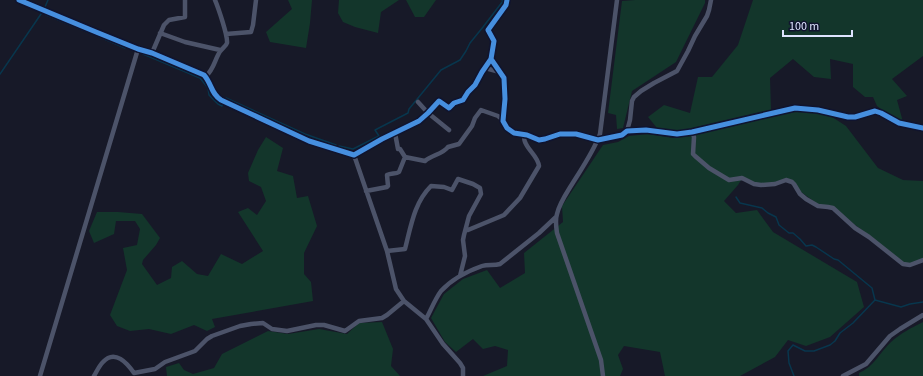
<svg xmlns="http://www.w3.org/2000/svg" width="923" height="376" viewBox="0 0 923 376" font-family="'Source Sans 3',sans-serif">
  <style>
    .green { fill: #13362b }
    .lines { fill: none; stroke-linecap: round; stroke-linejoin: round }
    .stream { stroke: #08364d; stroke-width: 1.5 }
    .minor { stroke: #4c5369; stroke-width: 4.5 }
    .cycleway-casing { stroke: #10142f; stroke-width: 8 }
    .cycleway { stroke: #468fdf; stroke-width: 5 }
  </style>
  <rect width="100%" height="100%" fill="#171928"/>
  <path class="green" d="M288 0H312L310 23 306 48 270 42 266 32 292 9Z
    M339 0H399L381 12 378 33 355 27 343 22 338 13Z
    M406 0H436L424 17H415Z
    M635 0H705V3L676 62 632 91 623 128 617 129 616 115 608 113 622 1Z
    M753 0H923V56L892 79 907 96 897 100 903 122 890 116 877 106 873 97H865L853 87V64L830 59 831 79 814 77 793 59 770 78 771 110 680 131 657 128 648 117 664 105 690 113 698 77H712L738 45Z
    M790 111H804L829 115 846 126 878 168 903 180 923 181V259L911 264 904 263 873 238 855 225 835 208 829 205H819L801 192 786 178 775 183H755L743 177 738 185 724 201 736 213 757 210 773 232 857 282 864 307 830 337 806 346 788 340 775 357 740 376H665L660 352 624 346 618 355 623 369 620 376H483L507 366 508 350 495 346 483 349 473 339 456 352 445 342 431 318 444 294 463 279 487 270 500 288 525 273 524 253 563 222 562 206 603 145 618 142 629 136 648 134 673 138Z
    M266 137 283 148 277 171 293 176 297 198 308 196 317 226 304 253V274L311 282 313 301 212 319 215 327 207 331 194 325 171 334 149 329 130 331 117 326 110 315 127 270 123 248 137 245 140 229 135 221H116L114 234 94 243 89 231 97 212H118L142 214 160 238 156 245 143 260 142 264 157 285 171 278 172 267 182 261 197 274 208 276 221 254 242 264 263 251 238 212 248 208 257 215 266 201 261 187 249 181 248 173 258 150Z
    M382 322 393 349 391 366 400 376H167L166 367 179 363 184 370 193 374 214 368 222 354 268 331 288 334 319 329 347 334 359 323Z
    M923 322V376H859V373C874 367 880 352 891 342 901 333 911 328 923 322Z"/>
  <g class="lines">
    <path class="stream" d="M45 7 48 0
      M46 15 93 34
      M95 35 125 48
      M143 54 200 78 208 88 209 95 218 104 222 106 223 104
      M0 74 41 14
      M226 98 305 134 336 145
      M339 146 353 149 379 136 375 130 408 113 409 109 441 70 460 60 466 51 470 43 483 27 503 1 502 0
      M736 197 740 203 762 208 768 213 776 217 779 225 789 233H793L800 239 806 246 812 245 816 247 834 259 838 260 872 288 875 300 901 307 910 304 923 302
      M794 376 789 363 788 351 793 345 805 351H814L830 345 835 341 840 333 853 323 875 300"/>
    <path class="minor" d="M19 0 96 32 138 49 152 53 204 75C212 84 211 94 221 100L309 141 354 155 382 139 419 121 428 113 439 101 449 108 454 103 463 100 468 92 475 85 482 72 491 59 494 41 488 30 506 5 507 0
      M160 33 185 42 220 50
      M226 34 251 32 253 25 256 0
      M152 53 164 25 169 20 185 17V0
      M491 59 504 78 505 99 503 121 507 128 514 133 527 135 539 140 545 139 560 134H576L598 140 622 135 627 131 646 130 677 134 692 132 795 108 818 110 848 117H855L875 111 881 113 899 123 923 128
      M485 68 500 72
      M206 76C213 70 214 63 218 55 220 49 226 47 227 43 228 36 218 7 215 0
      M418 102 428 113 449 130
      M627 131 630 120 632 101 634 97 641 91 654 83 677 71 688 51 695 36 707 16 709 10 711 0
      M692 132 694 137 693 154 695 156 709 168 729 180 742 178 754 184 761 185 775 184 786 180 792 182 794 184 800 194 806 199 818 206 828 207 833 208 855 228 869 237 903 264 910 265 923 260
      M395 133 398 149H400L405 157 425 161C432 155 443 154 448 147L459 144 472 126 475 118 481 110 498 116 503 120
      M354 155 387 251 396 289 404 301 426 319 443 344 460 363 463 368V376
      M366 191 387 187 388 186 387 175C391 173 396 174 399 172L405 157
      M466 230H468L504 215 520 198 539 166C538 157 530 152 526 144 524 141 524 138 524 135
      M387 251 405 249C411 226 414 203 431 186L444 187 452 190 458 179 473 184 480 188 481 194 469 216 464 235 463 240 465 256 460 276
      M426 319C431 310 435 299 441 291 451 280 468 271 482 266 488 264 494 266 500 264L539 233 556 217
      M40 376 138 49
      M94 376C97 371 99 366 103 362 115 349 127 363 134 373L155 369 165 362 195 351 207 339 212 336 240 326 251 324 263 323 272 329 287 331 316 325H324L345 331 359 321 382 318 387 315 404 301
      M603 376 601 360 557 233C556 226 555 220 557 214 559 205 564 197 569 189 580 171 593 153 600 134L617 0
      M843 376 866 364 890 336 900 329 923 315"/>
    <g class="cycleway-casing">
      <path id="cycleway" d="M19 0 96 32 138 49 152 53 204 75C212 84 211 94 221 100L309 141 354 155 382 139 419 121 428 113 439 101 449 108 454 103 463 100 468 92 475 85 482 72 491 59 494 41 488 30 506 5 507 0
        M491 59 504 78 505 99 503 121 507 128 514 133 527 135 539 140 545 139 560 134H576L598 140 622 135 627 131 646 130 677 134 692 132 795 108 818 110 848 117H855L875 111 881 113 899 123 923 128"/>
    </g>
    <use href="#cycleway" class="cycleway"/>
  </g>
  <path d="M783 30v6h69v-6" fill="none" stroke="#dee4ff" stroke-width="2"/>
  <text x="789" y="30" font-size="12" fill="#dee4ff" stroke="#10142f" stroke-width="3" paint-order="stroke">100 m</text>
</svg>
